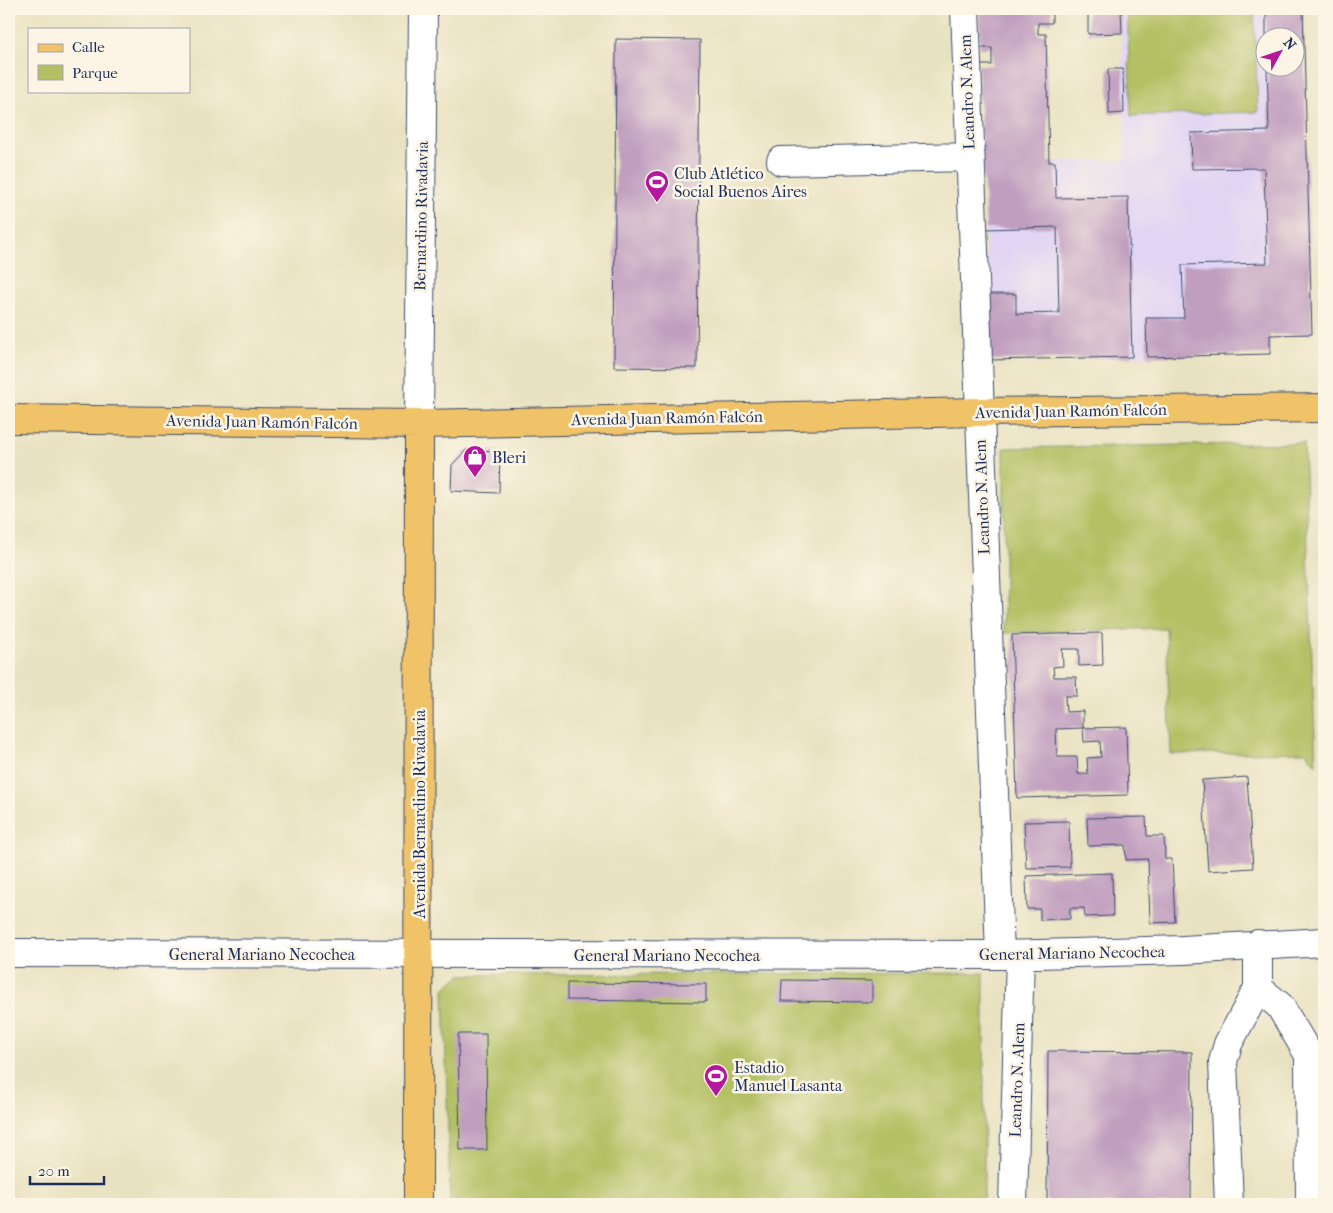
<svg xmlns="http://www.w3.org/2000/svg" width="1333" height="1213" viewBox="0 0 1333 1213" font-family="'IM FELL French Canon',serif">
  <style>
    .built { fill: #e1d4f4; fill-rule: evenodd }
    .green { fill: #b3c063; stroke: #677860 }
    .building { fill: #c09ebf }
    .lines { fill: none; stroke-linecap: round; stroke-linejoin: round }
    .minor-casing { stroke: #3a4a6d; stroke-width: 30 }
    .major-casing { stroke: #3a4a6d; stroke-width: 30 }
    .minor { stroke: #fff; stroke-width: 28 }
    .major { stroke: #f1c369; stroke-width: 28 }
    .labels { text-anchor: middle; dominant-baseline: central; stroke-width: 5; stroke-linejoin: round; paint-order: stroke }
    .street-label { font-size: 16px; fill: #1b2f5e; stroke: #fcf5e5 }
    .poi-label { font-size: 16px; fill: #1b2f5e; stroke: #fcf5e5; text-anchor: start }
  </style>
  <rect width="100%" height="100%" fill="#fcf5e5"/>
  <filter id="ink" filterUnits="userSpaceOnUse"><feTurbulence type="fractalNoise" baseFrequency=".02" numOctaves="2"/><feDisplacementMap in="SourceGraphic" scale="10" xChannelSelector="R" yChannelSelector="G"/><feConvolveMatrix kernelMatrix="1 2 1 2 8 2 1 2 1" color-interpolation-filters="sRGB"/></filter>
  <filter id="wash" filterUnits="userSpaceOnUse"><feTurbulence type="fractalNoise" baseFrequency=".0096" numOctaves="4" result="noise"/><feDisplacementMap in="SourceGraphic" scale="20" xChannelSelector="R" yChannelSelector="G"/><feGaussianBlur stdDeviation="1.12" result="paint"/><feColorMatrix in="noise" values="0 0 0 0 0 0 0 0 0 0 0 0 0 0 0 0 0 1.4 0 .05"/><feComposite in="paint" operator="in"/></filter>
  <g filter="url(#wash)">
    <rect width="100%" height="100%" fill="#e9e2c1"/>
    <path class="built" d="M1121 9H1303L1312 334 1270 335V354L989 360 984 163 1125 160ZM1266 38H1296V68H1266Z"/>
    <path class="green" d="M1127 9H1254L1258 112 1131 116Z
      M1304 443 1316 765 1306 752 1171 754 1166 628 1004 633V448Z
      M984 973V1204H450L444 989 460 975Z"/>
    <g id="blocks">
      <path class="building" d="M979 9H1052V23H1038V34H1046L1049 162H1055L1056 198 1128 197 1132 357 989 360 987 294H1016V314L1059 313 1057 227 986 229 978 65H992V48H980Z
        M1088 9H1121L1122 33 1088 34Z
        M1266 9H1303L1312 334 1270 335V354L1147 357 1146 318H1184L1182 265 1267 263 1264 168 1192 169 1191 133 1269 131 1267 68H1296V38H1266Z
        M616 39 700 40 697 368 614 367Z
        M1108 69H1123L1124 113 1109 114Z
        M466 450 500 451 499 493 451 491 452 465Z
        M1102 633 1103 665 1079 666V649H1062L1063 666 1053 667 1054 677H1076L1077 696H1065L1066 712 1083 711V728L1056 729 1057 757H1077L1078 774H1088L1087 758 1101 757 1100 741 1084 742 1083 728 1126 727 1128 795 1017 798 1012 635Z
        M1247 777 1253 868 1208 871 1202 780Z
        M1146 817 1147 836H1164L1165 859H1172L1175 922 1150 923 1148 859 1126 860 1125 845 1088 846 1087 818Z
        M1069 821 1070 867 1026 868 1024 822Z
        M1112 873 1113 916 1085 917 1084 908H1070V919L1040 920V909H1027L1026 876Z
        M782 980 872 981V1002L781 1001Z
        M567 983 706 984V1002L567 1000Z
        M458 1034H486L487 1150H460Z
        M1048 1051 1192 1052 1191 1204H1047Z"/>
    </g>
  </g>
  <g filter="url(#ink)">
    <use href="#blocks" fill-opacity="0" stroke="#3a4a6d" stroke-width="1"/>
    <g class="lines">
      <g class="minor-casing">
        <path id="minor" d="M965 9 1000 955
          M781 161 969 157
          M419 424 423 9
          M9 953 1000 955 1183 950 1324 942
          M1258 988 1280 1006 1309 1055 1310 1204
          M1013 1204 1020 955
          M1229 1204 1223 1062 1228 1044 1258 988V944"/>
      </g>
      <g class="major-casing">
        <path id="major" d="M9 419 419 424 979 412 1324 408
          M418 1204 419 424"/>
      </g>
      <use href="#minor" class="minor"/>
      <use href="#major" class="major"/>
    </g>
  </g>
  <defs>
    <g id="stadium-pin" transform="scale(1.25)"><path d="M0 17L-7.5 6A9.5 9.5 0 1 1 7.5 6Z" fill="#b5179e" stroke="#fcf5e5"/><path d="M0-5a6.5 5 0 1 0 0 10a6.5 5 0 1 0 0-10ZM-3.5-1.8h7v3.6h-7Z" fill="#fff"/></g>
    <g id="shop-pin" transform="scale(1.25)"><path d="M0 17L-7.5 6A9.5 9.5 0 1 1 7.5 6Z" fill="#b5179e" stroke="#fcf5e5"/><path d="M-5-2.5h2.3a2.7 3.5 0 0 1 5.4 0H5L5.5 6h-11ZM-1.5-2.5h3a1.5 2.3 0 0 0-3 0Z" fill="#fff"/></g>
  </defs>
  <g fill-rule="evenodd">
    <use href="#stadium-pin" x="657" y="182"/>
    <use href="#shop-pin" x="475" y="457"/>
    <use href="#stadium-pin" x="716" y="1076"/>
  </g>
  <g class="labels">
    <g class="street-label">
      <text transform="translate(967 92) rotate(-92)">Leandro N. Alem</text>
      <text transform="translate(421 216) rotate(-89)">Bernardino Rivadavia</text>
      <text transform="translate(1071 411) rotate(-1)">Avenida Juan Ramón Falcón</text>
      <text transform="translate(667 418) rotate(-1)">Avenida Juan Ramón Falcón</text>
      <text transform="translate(262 422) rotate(1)">Avenida Juan Ramón Falcón</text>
      <text transform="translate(982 497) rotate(-92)">Leandro N. Alem</text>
      <text transform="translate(419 814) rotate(-90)">Avenida Bernardino Rivadavia</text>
      <text transform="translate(1072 953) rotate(-1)">General Mariano Necochea</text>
      <text x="262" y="954">General Mariano Necochea</text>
      <text x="667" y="955">General Mariano Necochea</text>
      <text transform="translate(1017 1080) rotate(-88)">Leandro N. Alem</text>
    </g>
    <g class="poi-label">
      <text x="674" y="173">Club Atlético<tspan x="674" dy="18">Social Buenos Aires</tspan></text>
      <text x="492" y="457">Bleri</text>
      <text x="734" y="1067">Estadio<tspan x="734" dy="18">Manuel Lasanta</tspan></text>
    </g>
  </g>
  <rect width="1333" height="1213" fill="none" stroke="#fcf5e5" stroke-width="30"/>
  <rect x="28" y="28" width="162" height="65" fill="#fcf5e5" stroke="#a2a6af"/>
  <rect x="38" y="44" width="25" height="8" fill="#f1c369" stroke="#a2a6af"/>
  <text x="72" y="52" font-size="15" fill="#1b2f5e">Calle</text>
  <rect x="38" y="65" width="25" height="15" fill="#b3c063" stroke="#a2a6af"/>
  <text x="72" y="78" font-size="15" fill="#1b2f5e">Parque</text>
  <g transform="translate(1280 52) rotate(50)"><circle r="24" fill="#fcf5e5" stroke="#a2a6af"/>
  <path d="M0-4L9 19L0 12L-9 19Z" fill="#b5179e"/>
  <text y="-8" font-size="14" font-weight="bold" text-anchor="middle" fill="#1b2f5e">N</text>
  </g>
  <path d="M30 1176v8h74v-8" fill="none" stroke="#1b2f5e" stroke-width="2.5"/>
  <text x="38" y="1176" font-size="15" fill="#1b2f5e" stroke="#fcf5e5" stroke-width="4" paint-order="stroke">20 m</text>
</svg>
